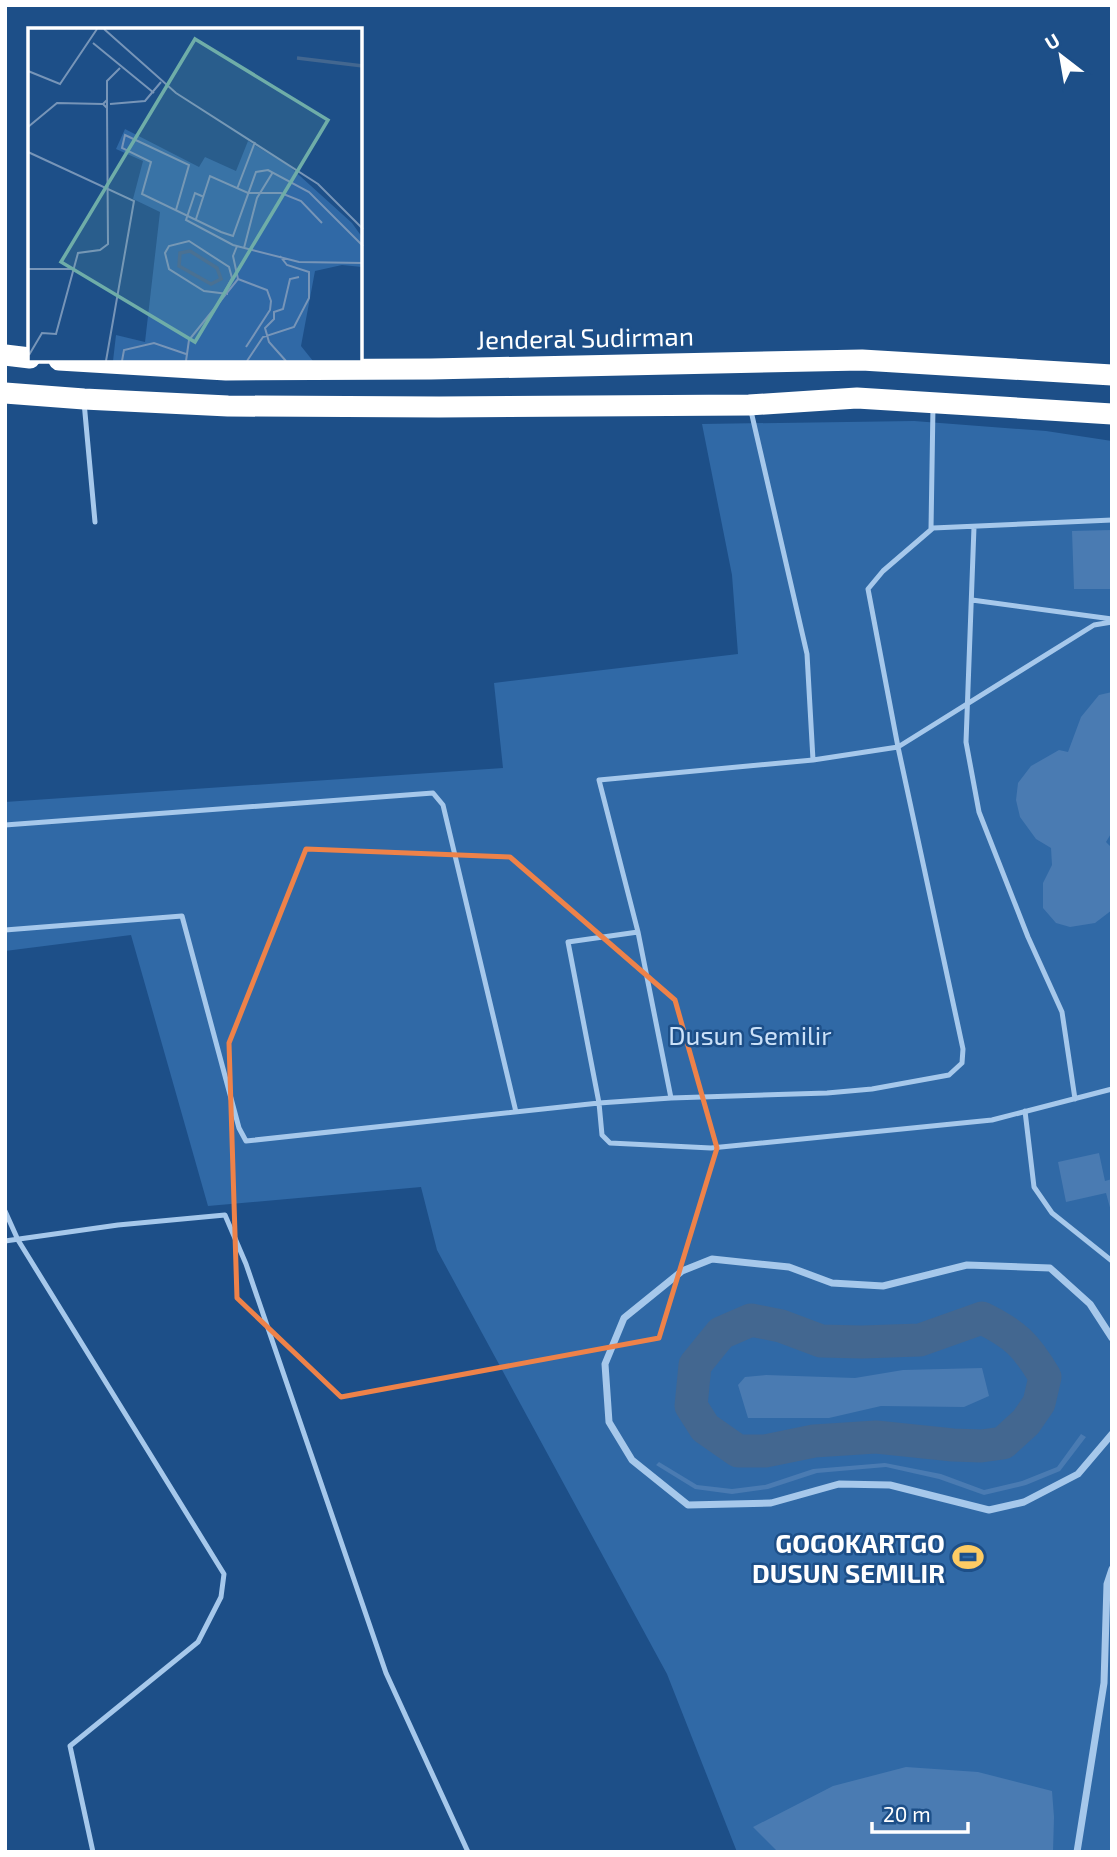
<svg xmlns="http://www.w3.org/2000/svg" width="1117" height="1857" viewBox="0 0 1117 1857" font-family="'Exo 2',sans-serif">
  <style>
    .green { fill: #3069a6 }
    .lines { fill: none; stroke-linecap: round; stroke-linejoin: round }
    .canal { stroke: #436790; stroke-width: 33 }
    .building { fill: #4a7bb2 }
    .lane { stroke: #a6c8eb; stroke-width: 5 }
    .street { stroke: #a6c8eb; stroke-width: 7 }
    .highway { stroke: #fff; stroke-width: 21 }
    .marked { fill: none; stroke: #ee8249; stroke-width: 5; stroke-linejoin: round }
    .labels { text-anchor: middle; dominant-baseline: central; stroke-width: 5; stroke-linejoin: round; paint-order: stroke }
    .street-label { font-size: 26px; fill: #fff; stroke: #1d4f88 }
    .park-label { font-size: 26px; fill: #cbe1f8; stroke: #1d4f88 }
    .poi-label { font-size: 26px; font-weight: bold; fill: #fff; stroke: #1d4f88; text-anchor: end }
    .inset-river { fill: none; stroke: #436790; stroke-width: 3.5 }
    .inset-road { fill: none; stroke: #7795b8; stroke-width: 2 }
    .view { fill: #6fada8; fill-opacity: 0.15; stroke: #6fada8; stroke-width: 3.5 }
    .inset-edge { fill: none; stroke: #fff; stroke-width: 3.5 }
  </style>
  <rect width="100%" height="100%" fill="#1d4f88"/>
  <path class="green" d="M914 421 1046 431 1112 441V1852H737L667 1674 437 1250 421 1187 208 1206 131 935 5 951V802L503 768 494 683 738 654 732 575 702 424Z"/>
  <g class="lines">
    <path class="canal" d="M982 1318C1015 1334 1027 1346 1045 1377L1039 1403 1026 1422 1003 1443 981 1446 953 1445 876 1437 814 1441 765 1451H738L705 1428 691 1406 695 1365 721 1333 751 1320 781 1326 821 1341 862 1342 920 1340Z"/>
  </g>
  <path class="building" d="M1112 530V589H1074L1072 531Z
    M1112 692V832L1106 842 1112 848V910L1095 923 1070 927 1056 923 1043 908V883L1052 865 1051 848 1036 839 1020 817 1016 800 1018 783 1031 766 1059 750 1068 752 1081 717 1099 695Z
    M1099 1153 1105 1181 1112 1179V1215L1106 1193 1066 1202 1058 1162Z
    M982 1368 989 1396 964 1407 881 1406 829 1418H748L738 1385 745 1377 766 1375 855 1378 903 1370Z
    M1081 1434 1086 1437 1060 1471 1026 1485 984 1495 939 1479 886 1467 817 1473 768 1489 732 1494 695 1489 656 1465 659 1462 697 1485 732 1489 765 1485 813 1469 885 1463 941 1474 984 1490 1022 1481 1057 1467Z
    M906 1767 978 1772 1052 1791 1054 1817 1053 1852H778L753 1827 833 1786Z"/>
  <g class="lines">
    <path class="lane" d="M84 402 95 522
      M751 411 807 654 813 760
      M974 527 966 742 979 812 1028 937 1062 1012 1075 1099
      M931 529 933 406
      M972 600 1112 619
      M5 825 433 793 443 805 516 1112
      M5 930 182 916 239 1128 246 1141 599 1103 671 1098 827 1093 872 1089 949 1075 962 1063 963 1049 898 747 868 589 883 571 933 528 1112 520
      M638 932 568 942 599 1103 602 1135 610 1143 711 1148 992 1120 1112 1089
      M671 1098 638 932 599 780 813 760 898 747 1094 625 1112 622
      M1025 1111 1034 1187 1052 1213 1112 1261
      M5 1211 18 1240 224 1574 221 1597 198 1642 70 1746 93 1852
      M5 1241 118 1225 225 1215 246 1264 386 1673 468 1852"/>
    <path class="street" d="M1112 1338 1090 1304 1050 1268 967 1265 883 1286 832 1283 789 1267 712 1259 682 1271 624 1318 605 1364 609 1422 632 1460 688 1505 771 1503 839 1484 890 1485 989 1510 1024 1502 1078 1474 1112 1434
      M1077 1852 1104 1683 1107 1584 1112 1569"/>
    <path class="highway" d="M5 355 30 358
      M59 360 226 370 431 369 862 360 1112 375
      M5 393 84 399 228 406 439 407 749 405 857 398 1112 414"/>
  </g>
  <path class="marked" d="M306 849 510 857 675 1000 717 1148 659 1338 341 1397 237 1298 229 1043Z"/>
  <defs>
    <g id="stadium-bare" transform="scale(2.415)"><path d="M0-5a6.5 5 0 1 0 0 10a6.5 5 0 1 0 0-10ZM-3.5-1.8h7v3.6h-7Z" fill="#fccb64" stroke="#1d4f88" stroke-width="2.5" paint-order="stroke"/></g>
  </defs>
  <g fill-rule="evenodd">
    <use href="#stadium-bare" x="968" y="1557"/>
  </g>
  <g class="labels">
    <g class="street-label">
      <text transform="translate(585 337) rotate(-1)">Jenderal Sudirman</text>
    </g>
    <g class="park-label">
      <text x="750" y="1034">Dusun Semilir</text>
    </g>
    <g class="poi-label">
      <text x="945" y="1542">GOGOKARTGO<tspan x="945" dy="30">DUSUN SEMILIR</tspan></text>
    </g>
  </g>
  <g transform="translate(28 28)">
    <rect width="334" height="334" fill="#1d4f88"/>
    <path d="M97 101 171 139 177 129 208 143 220 113 261 138 324 195 334 209V239L314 237 287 243 273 318 285 333H85L88 307 117 314 132 184 105 171 115 133 88 121Z" fill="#3069a6"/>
    <path class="inset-river" d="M269 30 335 38M162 223 189 240 193 251 183 256 151 238 152 225Z"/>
    <path class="inset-road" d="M76 1 148 65 290 156 335 201M65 15 126 65M0 43 32 56 69 1M79 72 75 76 79 80V53L92 40M82 76 117 73 133 54M0 99 29 75 75 76M0 124 106 173 78 333M209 161 227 114M176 169 167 165 158 192 205 217 271 234 335 235M148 182 161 137 97 107 94 120 123 134 114 166 193 204 205 208 228 144 240 142 281 164 335 218M168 191 182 148 220 165H253L273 173 294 195M209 218 205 228 210 251M216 220 229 170 245 144M0 241H44M197 263 204 250 201 239 161 213 141 218 137 225 141 241 176 263 200 266M1 327 14 305 28 306 50 225 72 222 80 216 79 80M94 333 96 322 126 315 158 326M158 333 161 312 210 251 239 262 243 273 242 282 218 319M219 333 235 309 266 299 281 270V244L259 237 252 228M258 333 241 314 237 300 246 291V284L255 281 262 251 271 249"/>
    <path class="view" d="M167 11 300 92 167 314 33 234Z"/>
    <rect width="334" height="334" class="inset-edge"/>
  </g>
  <rect width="1117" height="1857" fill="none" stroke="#ffffff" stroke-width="14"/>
  <g transform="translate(1061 56) rotate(329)" stroke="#1d4f88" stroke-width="5" paint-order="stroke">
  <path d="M0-5L12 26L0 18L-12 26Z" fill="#ffffff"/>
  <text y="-10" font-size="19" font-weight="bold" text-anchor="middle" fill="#ffffff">U</text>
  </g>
  <path d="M872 1822v10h96v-10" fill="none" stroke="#ffffff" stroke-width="3.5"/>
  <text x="883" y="1822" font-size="21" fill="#ffffff" stroke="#1d4f88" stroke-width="5" paint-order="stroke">20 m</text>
</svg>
